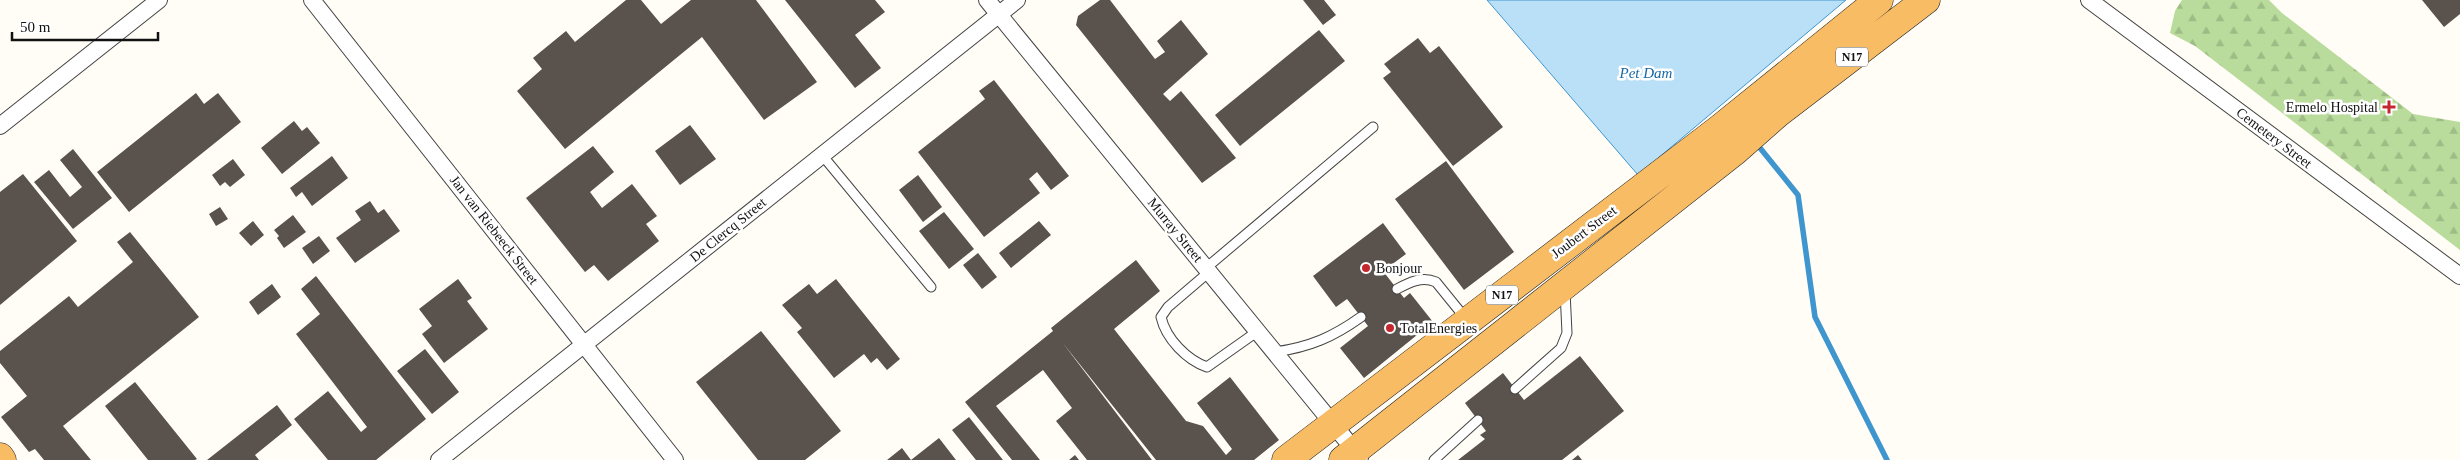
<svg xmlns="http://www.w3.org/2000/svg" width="2460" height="460" viewBox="0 0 2460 460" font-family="Georgia,serif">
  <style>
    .forest { fill: url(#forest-firs) }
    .water { fill: #b9e0f7; stroke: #3f96cf }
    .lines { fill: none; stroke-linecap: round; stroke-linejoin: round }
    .stream { stroke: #3f96cf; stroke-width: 5.5 }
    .building { fill: #5a524d }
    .service-casing { stroke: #444; stroke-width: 11 }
    .minor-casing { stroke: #444; stroke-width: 18 }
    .trunk-casing { stroke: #222; stroke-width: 29 }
    .service { stroke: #fff; stroke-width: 9 }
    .minor { stroke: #fff; stroke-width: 16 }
    .trunk { stroke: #f7bc64; stroke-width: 28 }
    .poi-dot { fill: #c4262e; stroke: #fff; stroke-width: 2 }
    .labels { text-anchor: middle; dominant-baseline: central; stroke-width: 5; stroke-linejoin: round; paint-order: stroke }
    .shield { fill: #fff; stroke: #585858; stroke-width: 1 }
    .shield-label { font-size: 12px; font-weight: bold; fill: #111 }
    .poi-label { font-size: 14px; fill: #111; stroke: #fff; text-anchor: start }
    .street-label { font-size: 14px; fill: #111; stroke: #fff }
    .water-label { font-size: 15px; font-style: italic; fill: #1768a6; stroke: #fff }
  </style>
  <defs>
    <pattern id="forest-firs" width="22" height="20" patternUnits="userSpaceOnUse" patternTransform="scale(1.25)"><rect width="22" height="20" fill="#b9dc9c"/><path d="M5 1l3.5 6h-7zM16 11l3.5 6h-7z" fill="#9ebc85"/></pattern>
  </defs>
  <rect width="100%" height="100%" fill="#fffdf5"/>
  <path class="forest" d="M2182 0H2269L2282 13 2413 114 2460 122V250L2195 46 2170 33 2175 11Z"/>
  <path class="water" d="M1487 0H1846L1638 175Z"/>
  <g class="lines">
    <path class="stream" d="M1756 143 1798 195 1815 317 1887 460"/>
  </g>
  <path class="building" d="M626 0H641L661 24 691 0H756L817 82 764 120 702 37 565 149 517 91 542 69 533 58 566 31 575 42Z
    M785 0H875L885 12 855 35 881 68 855 88Z
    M1100 0H1110L1155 59 1165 52 1157 41 1181 20 1208 54 1163 94 1170 101 1181 91 1236 158 1202 183 1076 25 1078 16Z
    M1303 0H1324L1336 15 1323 25Z
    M2422 0H2460V14L2444 27Z
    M1319 30 1345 61 1240 146 1215 115Z
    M1418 38 1430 53 1439 46 1503 127 1453 166 1383 78 1391 72 1384 64Z
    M994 80 1069 176 1051 190 1037 172 1029 179 1040 193 984 237 918 152 985 99 979 91Z
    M196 93 204 104 218 93 241 122 129 212 97 172Z
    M294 121 302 131 307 127 320 143 282 174 261 148Z
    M690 125 716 159 680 185 655 151Z
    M593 146 614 172 590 192 602 208 632 184 657 216 646 224 659 241 608 281 594 265 585 272 526 198Z
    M73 149 112 198 73 229 34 182 49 170 70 197 82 187 60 160Z
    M332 156 348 178 312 206 302 192 296 197 290 188Z
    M233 159 245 175 230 187 225 182 220 186 212 175Z
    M1446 161 1514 252 1464 290 1395 199Z
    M23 174 77 241 0 305V192Z
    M918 175 942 207 923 222 899 190Z
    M370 201 378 213 384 209 400 231 355 263 336 238 361 220 355 211Z
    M220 207 228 219 216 226 209 214Z
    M944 212 974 249 949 269 919 231Z
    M293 215 306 232 284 248 277 238 279 236 274 230Z
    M253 221 264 235 251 246 239 233Z
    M1039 221 1051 235 1011 268 999 253Z
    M1383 223 1406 254 1383 271 1404 298 1410 293 1433 322 1364 378 1340 348 1368 326 1347 299 1336 307 1313 276Z
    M130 232 199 317 63 426 91 460H44L35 449 29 452 1 417 27 396 0 363V351L69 296 78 307 133 262 117 242Z
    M319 236 330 251 313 264 302 248Z
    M978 253 997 277 982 289 963 265Z
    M1136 260 1160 291 1114 329 1186 421 1203 426 1226 455 1232 449 1197 403 1230 377 1279 440 1254 460H1156L1062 342 1152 460H1087L1056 421 1072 408 1043 370 996 406 1040 460H1012L965 402 1053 331 1051 328Z
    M316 276 426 419 376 460H328L294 419 328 391 361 432 367 427 296 334 320 314 301 289Z
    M458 279 472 298 467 301 488 329 444 363 422 334 432 326 419 309Z
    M836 279 900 359 887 370 877 358 871 363 864 354 834 378 797 332 802 328 782 305 809 284 817 294Z
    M272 284 281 297 258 315 249 302Z
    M761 331 841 431 805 460H758L696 382Z
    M425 349 459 392 432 414 397 371Z
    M1580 356 1624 411 1562 460H1458L1485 439 1480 435 1486 431 1465 403 1503 373 1524 400Z
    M135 382 197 459 195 460H148L105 406Z
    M277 405 292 425 255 455 259 460H207Z
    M969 417 1003 460H976L952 430Z
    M939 438 956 460H887L902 448 911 460Z
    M1075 455 1079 460H1069Z
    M1578 455 1582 460H1572Z"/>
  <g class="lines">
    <g class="service-casing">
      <path id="service" d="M822 155 931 287
        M1206 268 1373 127
        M1209 272 1168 307 1161 317C1166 339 1187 360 1207 367L1258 331
        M1397 289C1410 282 1422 276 1436 282L1466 319
        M1275 352C1310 347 1333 337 1361 317
        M1515 389 1561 348 1567 333 1565 291
        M1434 460 1478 420"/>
    </g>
    <g class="minor-casing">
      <path id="minor" d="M312 0 675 460
        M987 0 1360 457
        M2089 0 2460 276
        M0 126 159 0
        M439 460 1017 0"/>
    </g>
    <g class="trunk-casing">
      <path id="trunk" d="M0 457 2 460
        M1286 460 1718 130 1879 0
        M1343 460 1735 151 1777 114 1926 0"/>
    </g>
    <use href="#service" class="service"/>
    <use href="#minor" class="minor"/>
    <use href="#trunk" class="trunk"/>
  </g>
  <g class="poi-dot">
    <path d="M2386.5 99.5h5v5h5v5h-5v5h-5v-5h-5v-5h5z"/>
    <circle cx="1366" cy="268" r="5"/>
    <circle cx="1390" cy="328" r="5"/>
  </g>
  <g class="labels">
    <g class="shield">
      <rect x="1836" y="47.5" width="32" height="19" rx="4"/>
      <rect x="1486" y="285.5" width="32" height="19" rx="4"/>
    </g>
    <g class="shield-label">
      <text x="1852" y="57">N17</text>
      <text x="1502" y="295">N17</text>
    </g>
    <g class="poi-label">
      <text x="2378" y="107" text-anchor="end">Ermelo Hospital</text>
      <text x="1376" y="268">Bonjour</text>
      <text x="1400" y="328">TotalEnergies</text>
    </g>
    <g class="street-label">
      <text transform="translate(2274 138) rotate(37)">Cemetery Street</text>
      <text transform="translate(494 230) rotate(52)">Jan van Riebeeck Street</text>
      <text transform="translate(728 230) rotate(-39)">De Clercq Street</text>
      <text transform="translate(1175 230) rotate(51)">Murray Street</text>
      <text transform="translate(1584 232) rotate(-37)">Joubert Street</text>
    </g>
    <g class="water-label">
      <text x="1646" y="73">Pet Dam</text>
    </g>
  </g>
  <path d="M12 32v8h146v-8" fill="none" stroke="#111111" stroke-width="2.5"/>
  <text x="20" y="32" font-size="15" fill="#111111" stroke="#ffffff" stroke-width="4" paint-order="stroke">50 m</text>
</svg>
